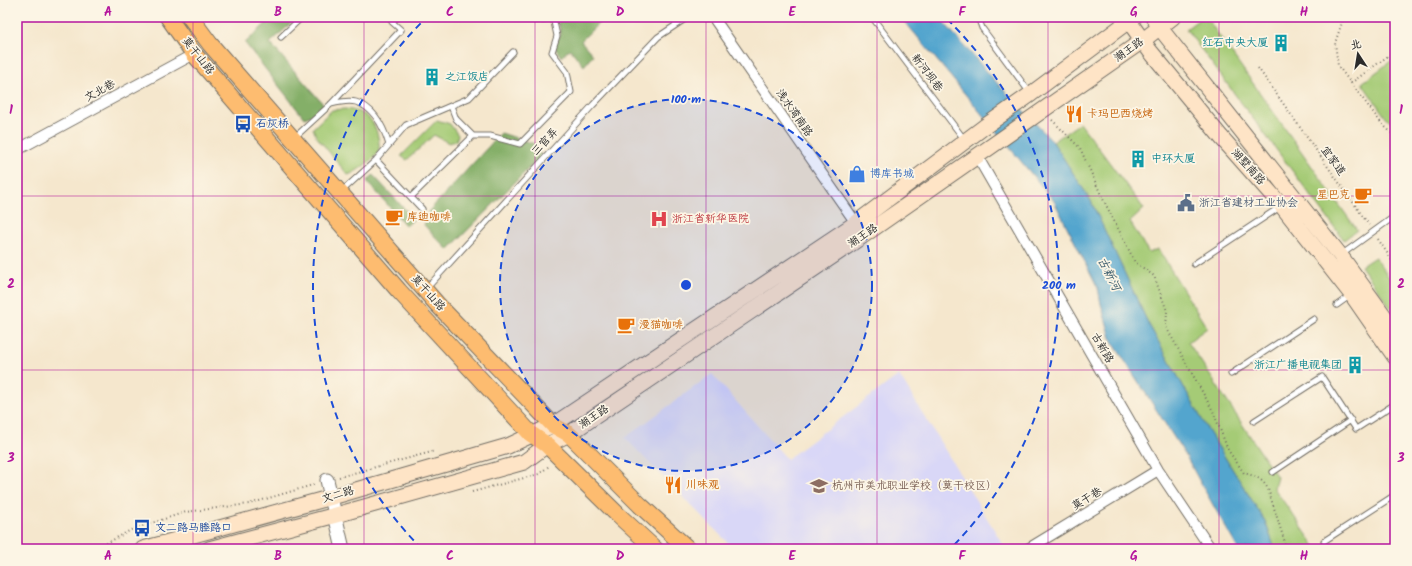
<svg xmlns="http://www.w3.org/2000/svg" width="1412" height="566" viewBox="0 0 1412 566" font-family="Kalam,'LXGW WenKai TC',sans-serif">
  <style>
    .built { fill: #d9d7f7 }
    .green { fill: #a5cb76; stroke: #687b50 }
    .forest { fill: #84af67; stroke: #586d49 }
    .water { fill: #53a5ce; stroke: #3f687c }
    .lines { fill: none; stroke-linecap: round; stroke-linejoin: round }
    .service-casing { stroke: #726d64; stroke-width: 7 }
    .minor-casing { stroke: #726d64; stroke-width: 12 }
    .tertiary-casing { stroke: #726d64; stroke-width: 15 }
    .secondary-casing { stroke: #726d64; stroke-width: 17 }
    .primary-casing { stroke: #726d64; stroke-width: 18 }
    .path { stroke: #726d64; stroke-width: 2; stroke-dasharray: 1 3; stroke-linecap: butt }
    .service { stroke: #fff; stroke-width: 5 }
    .minor { stroke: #fff; stroke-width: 10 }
    .tertiary { stroke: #fff; stroke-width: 13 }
    .secondary { stroke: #fee4c6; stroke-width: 15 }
    .primary { stroke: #fdbc70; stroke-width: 16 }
    .grid { fill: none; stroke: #b5179e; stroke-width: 1; stroke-opacity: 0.55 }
    .ring { fill: none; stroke: #1d4ed8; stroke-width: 2; stroke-dasharray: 7 5 }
    .labels { text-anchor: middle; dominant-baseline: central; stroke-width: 3.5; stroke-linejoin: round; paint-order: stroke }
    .culture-label { font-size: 11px; fill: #0d838f; stroke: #fcf5e5; text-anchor: end }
    .street-label { font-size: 11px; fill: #2b2b2b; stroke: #fcf5e5 }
    .food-label { font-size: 11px; fill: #c56008; stroke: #fcf5e5; text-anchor: start }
    .transit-label { font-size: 11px; fill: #164399; stroke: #fcf5e5; text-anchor: start }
    .shop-label { font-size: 11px; fill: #366cbe; stroke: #fcf5e5; text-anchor: start }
    .service-label { font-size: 11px; fill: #4e5e75; stroke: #fcf5e5; text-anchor: start }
    .health-label { font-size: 11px; fill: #be3a42; stroke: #fcf5e5; text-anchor: start }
    .education-label { font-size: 11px; fill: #785e54; stroke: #fcf5e5; text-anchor: start }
    .water-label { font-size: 12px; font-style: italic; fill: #3b5c6c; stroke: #fcf5e5 }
    .centre { fill: #1d4ed8; stroke: #fcf5e5; stroke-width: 2 }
    .ring-label { font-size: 12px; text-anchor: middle; font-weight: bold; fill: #1d4ed8; stroke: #fcf5e5; stroke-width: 3.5; stroke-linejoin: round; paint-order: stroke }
    .neatline { fill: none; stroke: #b5179e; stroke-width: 1.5 }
    .grid-label { font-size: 13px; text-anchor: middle; font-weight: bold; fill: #b5179e }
  </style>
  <rect width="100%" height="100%" fill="#fcf5e5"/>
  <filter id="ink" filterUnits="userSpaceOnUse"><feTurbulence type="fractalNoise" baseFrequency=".025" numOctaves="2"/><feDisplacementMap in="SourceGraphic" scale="8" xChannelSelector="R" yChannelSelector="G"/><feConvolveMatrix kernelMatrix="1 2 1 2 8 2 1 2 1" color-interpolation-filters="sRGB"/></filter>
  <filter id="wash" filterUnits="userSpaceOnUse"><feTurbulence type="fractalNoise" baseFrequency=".012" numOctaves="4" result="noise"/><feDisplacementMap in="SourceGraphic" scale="16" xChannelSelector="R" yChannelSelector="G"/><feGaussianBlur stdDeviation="0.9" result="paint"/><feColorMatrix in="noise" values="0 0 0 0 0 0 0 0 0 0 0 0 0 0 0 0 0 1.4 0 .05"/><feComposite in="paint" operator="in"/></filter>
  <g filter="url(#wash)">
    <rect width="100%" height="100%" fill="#f5e7cd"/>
    <path class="built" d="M712 374 787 459 899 375 1006 549H734L625 438Z"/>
    <path class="green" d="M1202 17H1206L1357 230 1344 240 1186 29Z
      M1395 58V126L1386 118 1362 83Z
      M345 109C364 111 374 118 378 137 379 142 380 148 378 153 374 159 355 173 348 175L316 136 313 128 332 110Z
      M437 120 450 124 458 135 456 141 449 143 434 135 407 160 401 156Z
      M1080 123 1144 209 1130 222 1149 253 1158 249 1207 328 1188 342 1277 477 1274 488 1317 549H1275L1265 521 1209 432 1148 323 1091 201 1053 142Z
      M1375 257 1395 286V314L1361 266Z"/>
    <path class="forest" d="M273 17H298L270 43 324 105 310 116 304 118 245 43Z
      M557 17H605L581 41 593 55 584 66 570 49 561 57 554 46 561 34Z
      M501 133 535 144 541 156 448 250 424 225 428 212Z
      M373 175 414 219 406 226 367 181Z"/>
    <path class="water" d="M901 17H939L998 84 1053 142 1091 201 1148 323 1209 432 1265 521 1275 549H1238L1200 482 1186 456 1112 341 1101 304 1098 288 1054 201Z"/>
  </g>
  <g filter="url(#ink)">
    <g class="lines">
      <g class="service-casing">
        <path id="service" d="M872 17 964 139
          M978 17 982 28 1030 93
          M543 20 546 17
          M281 37 302 17
          M331 104C339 102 349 100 356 102 375 108 384 128 389 145
          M451 106 456 119 473 136H490L520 144 571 92 567 72 552 52 557 36 553 17
          M294 138 331 104 401 30 392 22 397 17
          M376 160 422 209
          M341 192 376 160 406 125 469 98 513 52
          M411 197 473 136
          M1341 255 1395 216
          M1194 264 1280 207
          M426 289 593 105 658 37 688 17
          M1337 305 1351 295
          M1231 374 1314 319
          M1254 421 1322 377 1356 429 1395 404
          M1273 472 1351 420
          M1324 541 1395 495"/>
      </g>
      <g class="minor-casing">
        <path id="minor" d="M713 17 856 223
          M17 150 194 54
          M977 156 1158 470 1211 549
          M1028 549 1158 470"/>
      </g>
      <g class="tertiary-casing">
        <path id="tertiary" d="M327 480 343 549"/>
      </g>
      <g class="secondary-casing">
        <path id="secondary" d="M1126 17 1150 51 1221 137 1282 206 1352 295 1395 357
          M1153 17 1160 28 1340 255 1395 331
          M143 549 332 497 508 446 553 425 856 223 984 127 1031 94 1134 17
          M209 549 336 515 524 462 547 445 569 434 864 235 1142 41 1173 17"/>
      </g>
      <g class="primary-casing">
        <path id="primary" d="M168 17 194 54 399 291 531 434 547 445 617 514 655 549
          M190 17 210 44 437 304 553 425 569 434 640 505 688 549"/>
      </g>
      <path class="path" d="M1344 17 1335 43 1338 66 1382 124 1395 136
        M1258 68 1369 225
        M1351 83 1395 51
        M1052 120 1080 148 1102 197 1135 262 1154 276 1167 311 1166 327 1213 411 1228 450 1244 473C1255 476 1262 478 1268 489L1287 549
        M1378 239 1395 265
        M339 477 435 451
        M472 492 539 474 549 466
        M83 549 107 543 133 529 186 512 249 504 316 484"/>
      <use href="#service" class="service"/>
      <use href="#minor" class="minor"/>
      <use href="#tertiary" class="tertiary"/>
      <use href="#secondary" class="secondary"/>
      <use href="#primary" class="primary"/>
    </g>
  </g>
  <path class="grid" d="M193 17V549M364 17V549M535 17V549M706 17V549M877 17V549M1048 17V549M1219 17V549M17 196H1395M17 370H1395"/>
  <circle cx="686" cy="285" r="186" fill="#1d4ed8" fill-opacity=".12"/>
  <g class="ring">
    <circle cx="686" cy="285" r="186"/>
    <path d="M422 549A373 373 0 0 1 425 19M947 19A373 373 0 0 1 950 549"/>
  </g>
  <defs>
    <g id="building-bare" transform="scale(1.38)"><path d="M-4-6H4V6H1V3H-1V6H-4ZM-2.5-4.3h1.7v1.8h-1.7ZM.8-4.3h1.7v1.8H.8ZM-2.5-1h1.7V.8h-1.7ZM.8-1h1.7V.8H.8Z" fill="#0f9aa8" stroke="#fcf5e5" stroke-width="2.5" paint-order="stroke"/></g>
    <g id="restaurant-bare" transform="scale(1.38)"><path d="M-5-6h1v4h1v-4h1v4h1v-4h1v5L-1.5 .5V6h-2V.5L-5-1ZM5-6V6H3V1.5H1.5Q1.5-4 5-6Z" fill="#e8710a" stroke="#fcf5e5" stroke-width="2.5" paint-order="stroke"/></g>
    <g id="bus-bare" transform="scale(1.38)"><path d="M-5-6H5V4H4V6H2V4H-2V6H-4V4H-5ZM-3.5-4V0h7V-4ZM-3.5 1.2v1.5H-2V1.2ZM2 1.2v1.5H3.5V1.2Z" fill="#1a4fb4" stroke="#fcf5e5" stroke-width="2.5" paint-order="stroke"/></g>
    <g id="shop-bare" transform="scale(1.38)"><path d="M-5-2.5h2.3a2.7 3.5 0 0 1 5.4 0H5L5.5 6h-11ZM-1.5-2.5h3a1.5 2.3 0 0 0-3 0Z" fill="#3f7fe0" stroke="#fcf5e5" stroke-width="2.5" paint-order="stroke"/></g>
    <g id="cafe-bare" transform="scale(1.38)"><path d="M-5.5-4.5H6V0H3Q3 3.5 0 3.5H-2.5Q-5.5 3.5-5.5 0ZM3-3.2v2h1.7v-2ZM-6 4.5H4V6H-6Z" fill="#e8710a" stroke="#fcf5e5" stroke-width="2.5" paint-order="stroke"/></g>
    <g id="civic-bare" transform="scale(1.38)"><path d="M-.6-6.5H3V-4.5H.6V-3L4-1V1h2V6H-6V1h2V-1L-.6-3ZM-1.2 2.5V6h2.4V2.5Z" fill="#5c6f8a" stroke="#fcf5e5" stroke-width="2.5" paint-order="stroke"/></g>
    <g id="hospital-bare" transform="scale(1.38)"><path d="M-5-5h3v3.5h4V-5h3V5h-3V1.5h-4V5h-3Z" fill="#e0444e" stroke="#fcf5e5" stroke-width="2.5" paint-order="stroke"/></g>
    <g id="school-bare" transform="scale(1.38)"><path d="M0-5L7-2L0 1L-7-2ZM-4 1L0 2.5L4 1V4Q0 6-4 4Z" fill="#8d6e63" stroke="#fcf5e5" stroke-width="2.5" paint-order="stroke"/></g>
  </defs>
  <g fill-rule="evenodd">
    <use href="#building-bare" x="1281" y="43"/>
    <use href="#building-bare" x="432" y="77"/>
    <use href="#restaurant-bare" x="1074" y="114"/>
    <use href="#bus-bare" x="243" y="124"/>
    <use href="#building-bare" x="1138" y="159"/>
    <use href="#shop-bare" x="857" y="174"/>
    <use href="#cafe-bare" x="1363" y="195"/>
    <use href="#civic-bare" x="1186" y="203"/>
    <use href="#cafe-bare" x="394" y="217"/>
    <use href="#hospital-bare" x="659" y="219"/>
    <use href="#cafe-bare" x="626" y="325"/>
    <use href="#building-bare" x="1355" y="365"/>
    <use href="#restaurant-bare" x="673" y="485"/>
    <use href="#school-bare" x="819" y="486"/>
    <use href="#bus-bare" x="142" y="528"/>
  </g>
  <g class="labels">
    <g class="culture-label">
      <text x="1268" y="43">红石中央大厦</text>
      <text x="445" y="77" text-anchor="start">之江饭店</text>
      <text x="1151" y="159" text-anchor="start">中环大厦</text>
      <text x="1342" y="365">浙江广播电视集团</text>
    </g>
    <g class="street-label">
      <text transform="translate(1129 50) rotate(-35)">潮王路</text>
      <text transform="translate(198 56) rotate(52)">莫干山路</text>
      <text transform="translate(927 73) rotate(53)">新河坝巷</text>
      <text transform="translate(100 91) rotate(-29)">文北巷</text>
      <text transform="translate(794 113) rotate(55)">浅水湾南路</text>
      <text transform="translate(545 142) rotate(-47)">三官弄</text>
      <text transform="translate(1333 161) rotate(54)">宜家道</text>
      <text transform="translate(1248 167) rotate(48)">湖墅南路</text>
      <text transform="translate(863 236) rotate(-34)">潮王路</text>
      <text transform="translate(428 293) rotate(48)">莫干山路</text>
      <text transform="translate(1102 348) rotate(60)">古新路</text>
      <text transform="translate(594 417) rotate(-34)">潮王路</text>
      <text transform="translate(338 495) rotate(-16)">文二路</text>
      <text transform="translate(1087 499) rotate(-31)">莫干巷</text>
    </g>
    <g class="food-label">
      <text x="1087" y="114">卡玛巴西烧烤</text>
      <text x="1350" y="195" text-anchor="end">星巴克</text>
      <text x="407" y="217">库迪咖啡</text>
      <text x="639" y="325">漫猫咖啡</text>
      <text x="686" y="485">川味观</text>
    </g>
    <g class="transit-label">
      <text x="256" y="124">石灰桥</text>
      <text x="155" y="528">文二路马塍路口</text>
    </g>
    <g class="shop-label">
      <text x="870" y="174">博库书城</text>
    </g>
    <g class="service-label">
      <text x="1199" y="203">浙江省建材工业协会</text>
    </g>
    <g class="health-label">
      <text x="672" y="219">浙江省新华医院</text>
    </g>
    <g class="education-label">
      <text x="832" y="486">杭州市美术职业学校（莫干校区）</text>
    </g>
    <g class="water-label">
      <text transform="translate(1109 274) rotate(63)">古新河</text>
    </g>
  </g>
  <circle cx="686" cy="285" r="6" class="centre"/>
  <g class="ring-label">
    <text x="686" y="103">100 m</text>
    <text x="1059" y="289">200 m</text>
  </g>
  <rect width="1412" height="566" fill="none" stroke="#fcf5e5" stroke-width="44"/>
  <g transform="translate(1358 54) rotate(348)" stroke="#fcf5e5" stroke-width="3" paint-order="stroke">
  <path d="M0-3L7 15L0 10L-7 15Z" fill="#2b2b2b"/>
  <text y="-6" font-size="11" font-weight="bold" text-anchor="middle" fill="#2b2b2b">北</text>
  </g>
  <rect x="22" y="22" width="1368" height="522" class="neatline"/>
  <g class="grid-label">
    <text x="108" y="16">A</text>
    <text x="278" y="16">B</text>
    <text x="450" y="16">C</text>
    <text x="620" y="16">D</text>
    <text x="792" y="16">E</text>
    <text x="962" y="16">F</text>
    <text x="1134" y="16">G</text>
    <text x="1304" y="16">H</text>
    <text x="11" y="114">1</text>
    <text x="1401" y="114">1</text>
    <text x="11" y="288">2</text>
    <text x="1401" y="288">2</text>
    <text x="11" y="462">3</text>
    <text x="1401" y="462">3</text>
    <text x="108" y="560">A</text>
    <text x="278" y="560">B</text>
    <text x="450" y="560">C</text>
    <text x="620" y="560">D</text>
    <text x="792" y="560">E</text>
    <text x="962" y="560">F</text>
    <text x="1134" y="560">G</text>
    <text x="1304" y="560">H</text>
  </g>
</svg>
